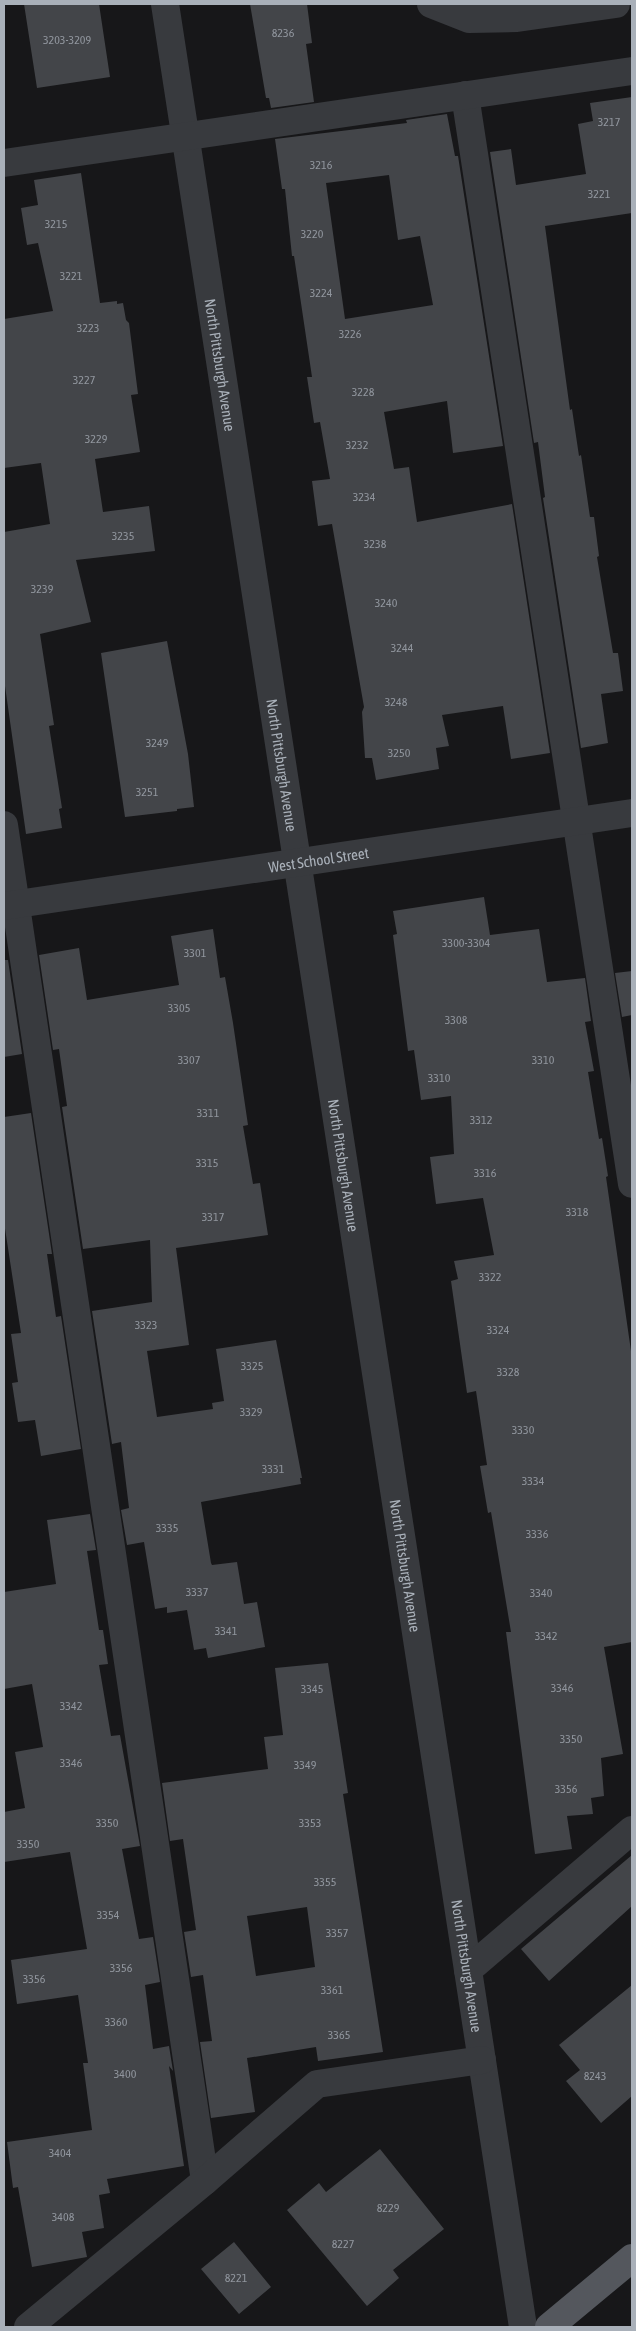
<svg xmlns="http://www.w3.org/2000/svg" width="636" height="2331" viewBox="0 0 636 2331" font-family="'Asap Condensed',sans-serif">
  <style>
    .building { fill: #434549; fill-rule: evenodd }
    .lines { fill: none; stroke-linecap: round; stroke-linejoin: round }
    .minor { stroke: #383a3e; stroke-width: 28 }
    .major { stroke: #54575d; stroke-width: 28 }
    .labels { text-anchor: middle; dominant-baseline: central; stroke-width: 5; stroke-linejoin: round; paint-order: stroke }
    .number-label { font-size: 12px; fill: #90959d }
    .street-label { font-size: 15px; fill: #a9b0b9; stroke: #121214 }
  </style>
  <rect width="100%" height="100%" fill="#171719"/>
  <path class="building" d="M24 4H99L110 77 37 88Z
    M250 4H307L312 43 306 44 314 102 271 108 269 98H266Z
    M632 97V213L545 226 570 410 572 409 579 456 581 455 590 517H594L599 556 597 557 613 653H618L623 691 601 694 608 743 581 748 543 498 545 497 538 442 534 443 490 152 511 149 516 185 586 174 578 124 593 121 590 103Z
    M447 114 455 156H458L503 446 453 453 447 401 384 412 394 469 409 467 417 522 512 504 550 753 511 759 503 706 442 715 449 746 436 748 439 769 376 780 372 758H365L362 712 364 707 332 524 318 526 312 481 330 479 320 422 314 423 307 377H312L294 256H292L285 189H282L275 139 407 123 406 120ZM389 175 398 240 420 236 433 305 345 319 326 183Z
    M81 173 100 303 117 301V304L123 303 126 320 129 323 138 394 131 395 140 452 95 459 103 512 149 506 155 551 76 560 91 622 40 634 54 725 49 726 62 808 59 809 62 828 26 834 4 679V532L50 524 41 463 4 468V319L53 311 38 243 27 245 21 208 38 205 34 180Z
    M167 641 188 754 194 807 177 809V811L125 817 101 653Z
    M484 897 490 935 539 929 547 982 585 978 591 1021 585 1022 594 1071 588 1072 599 1139 602 1138 608 1176 606 1177 632 1358V1642L604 1647 623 1754 601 1758 604 1796 591 1798 593 1814 567 1816 572 1849 535 1854 506 1632H511L491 1512 488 1513 480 1466 487 1465 476 1391 467 1393 451 1281 458 1279 454 1261 494 1255 483 1198 436 1204 430 1157 454 1154 451 1096 421 1100 414 1050 408 1051 393 935 397 934 393 911Z
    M213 929 220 978 225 977 233 1023 248 1125 243 1126 253 1184 260 1183 268 1235 176 1248 189 1345 147 1351 157 1417 213 1409 212 1403 224 1401 216 1349 276 1340 302 1478H300L301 1484 201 1502 211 1563 212 1565 237 1562 244 1604 257 1602 265 1647 208 1658 206 1648 194 1650 187 1610 167 1613V1607L155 1609 144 1542 127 1545 121 1510 129 1508 121 1442 112 1444 92 1311 152 1302 150 1240 83 1249 62 1107 67 1106 59 1049 53 1050 39 955 79 948 87 1000 179 985 171 936Z
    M4 960H8L22 1054 4 1057Z
    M632 971V1015L622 1017 615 973Z
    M31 1113 52 1254H47L56 1317 61 1316 81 1449 41 1456 35 1420 18 1422 12 1383 18 1382 11 1334 21 1333 4 1222V1117Z
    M90 1514 96 1550 87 1551 99 1630H103L108 1664 99 1665 111 1736 120 1735 140 1846 122 1849 139 1939 153 1937 160 1982 145 1985 153 2049 169 2046 173 2071 169 2066 184 2166 107 2179 110 2193 99 2195 104 2228 82 2232 87 2257 32 2267 18 2187 13 2188 7 2142 92 2130 83 2063H88L78 1995 17 2004 11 1960 87 1949 70 1852 4 1862V1812L25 1808 15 1752 43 1747 32 1684 4 1689V1592L56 1584 47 1520Z
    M328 1663 348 1793 343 1794 383 2052 318 2061 316 2047 247 2058 255 2112 211 2118 200 2042 212 2041 203 1975 191 1977 184 1932 196 1930 183 1839 170 1841 162 1783 268 1769 264 1737 283 1735 275 1668ZM307 1907 315 1967 256 1976 247 1916Z
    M632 1855V1906L549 1981 521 1949Z
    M632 1985V2096L601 2123 566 2081 580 2070 559 2045Z
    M380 2149 444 2229 393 2270 399 2278 367 2306 287 2210 319 2183 326 2192Z
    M234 2242 271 2287 239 2314 201 2269Z"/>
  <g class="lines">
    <g class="minor">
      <path id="s1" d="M165 4 523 2327"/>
      <path d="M431 4 469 19 517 18 616 4"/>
      <path d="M465 95 632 1184"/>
      <path d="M4 163 632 71"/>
      <path d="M4 825 205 2181"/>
      <path id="s2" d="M4 906 632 813"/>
      <path d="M468 1970 632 1830"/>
      <path d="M28 2327 205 2181 317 2084 482 2060"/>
    </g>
    <path class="major" d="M549 2327 632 2258"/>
  </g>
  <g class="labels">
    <g class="number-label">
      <text x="283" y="33">8236</text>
      <text x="67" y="40">3203-3209</text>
      <text x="609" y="122">3217</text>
      <text x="321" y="165">3216</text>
      <text x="599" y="194">3221</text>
      <text x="56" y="224">3215</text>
      <text x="312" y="234">3220</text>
      <text x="71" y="276">3221</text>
      <text x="321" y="293">3224</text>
      <text x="88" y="328">3223</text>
      <text x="350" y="334">3226</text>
      <text x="84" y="380">3227</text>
      <text x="363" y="392">3228</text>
      <text x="96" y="439">3229</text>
      <text x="357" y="445">3232</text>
      <text x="364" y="497">3234</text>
      <text x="123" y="536">3235</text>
      <text x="375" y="544">3238</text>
      <text x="42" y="589">3239</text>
      <text x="386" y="603">3240</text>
      <text x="402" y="648">3244</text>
      <text x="396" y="702">3248</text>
      <text x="157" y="743">3249</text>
      <text x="399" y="753">3250</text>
      <text x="147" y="792">3251</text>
      <text x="466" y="943">3300-3304</text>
      <text x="195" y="953">3301</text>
      <text x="179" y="1008">3305</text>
      <text x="456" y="1020">3308</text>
      <text x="189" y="1060">3307</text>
      <text x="543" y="1060">3310</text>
      <text x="439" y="1078">3310</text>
      <text x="208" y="1113">3311</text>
      <text x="481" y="1120">3312</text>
      <text x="207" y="1163">3315</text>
      <text x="485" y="1173">3316</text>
      <text x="577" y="1212">3318</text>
      <text x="213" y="1217">3317</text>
      <text x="490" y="1277">3322</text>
      <text x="146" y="1325">3323</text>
      <text x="498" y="1330">3324</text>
      <text x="252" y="1366">3325</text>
      <text x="508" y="1372">3328</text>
      <text x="251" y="1412">3329</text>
      <text x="523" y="1430">3330</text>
      <text x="273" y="1469">3331</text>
      <text x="533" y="1481">3334</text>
      <text x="167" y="1528">3335</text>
      <text x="537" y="1534">3336</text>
      <text x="197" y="1592">3337</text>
      <text x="541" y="1593">3340</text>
      <text x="226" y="1631">3341</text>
      <text x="546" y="1636">3342</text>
      <text x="562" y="1688">3346</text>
      <text x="312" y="1689">3345</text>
      <text x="71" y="1706">3342</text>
      <text x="571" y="1739">3350</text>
      <text x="71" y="1763">3346</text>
      <text x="305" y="1765">3349</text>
      <text x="566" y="1789">3356</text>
      <text x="107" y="1823">3350</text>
      <text x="310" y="1823">3353</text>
      <text x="28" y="1844">3350</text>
      <text x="325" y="1882">3355</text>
      <text x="108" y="1915">3354</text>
      <text x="337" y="1933">3357</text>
      <text x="121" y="1968">3356</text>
      <text x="34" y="1979">3356</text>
      <text x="332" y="1990">3361</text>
      <text x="116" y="2022">3360</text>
      <text x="339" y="2035">3365</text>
      <text x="125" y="2074">3400</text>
      <text x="595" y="2076">8243</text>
      <text x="60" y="2153">3404</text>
      <text x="388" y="2208">8229</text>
      <text x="63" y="2217">3408</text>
      <text x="343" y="2244">8227</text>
      <text x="236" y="2278">8221</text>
    </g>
    <g class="street-label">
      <text stroke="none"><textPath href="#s1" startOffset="365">North Pittsburgh Avenue</textPath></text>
      <text stroke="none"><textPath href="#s1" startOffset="770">North Pittsburgh Avenue</textPath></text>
      <text stroke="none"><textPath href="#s2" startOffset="318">West School Street</textPath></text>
      <text stroke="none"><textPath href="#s1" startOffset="1175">North Pittsburgh Avenue</textPath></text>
      <text stroke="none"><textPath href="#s1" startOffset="1580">North Pittsburgh Avenue</textPath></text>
      <text stroke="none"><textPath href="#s1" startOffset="1985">North Pittsburgh Avenue</textPath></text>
    </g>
  </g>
  <rect width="636" height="2331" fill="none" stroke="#a9b0b9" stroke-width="10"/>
</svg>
